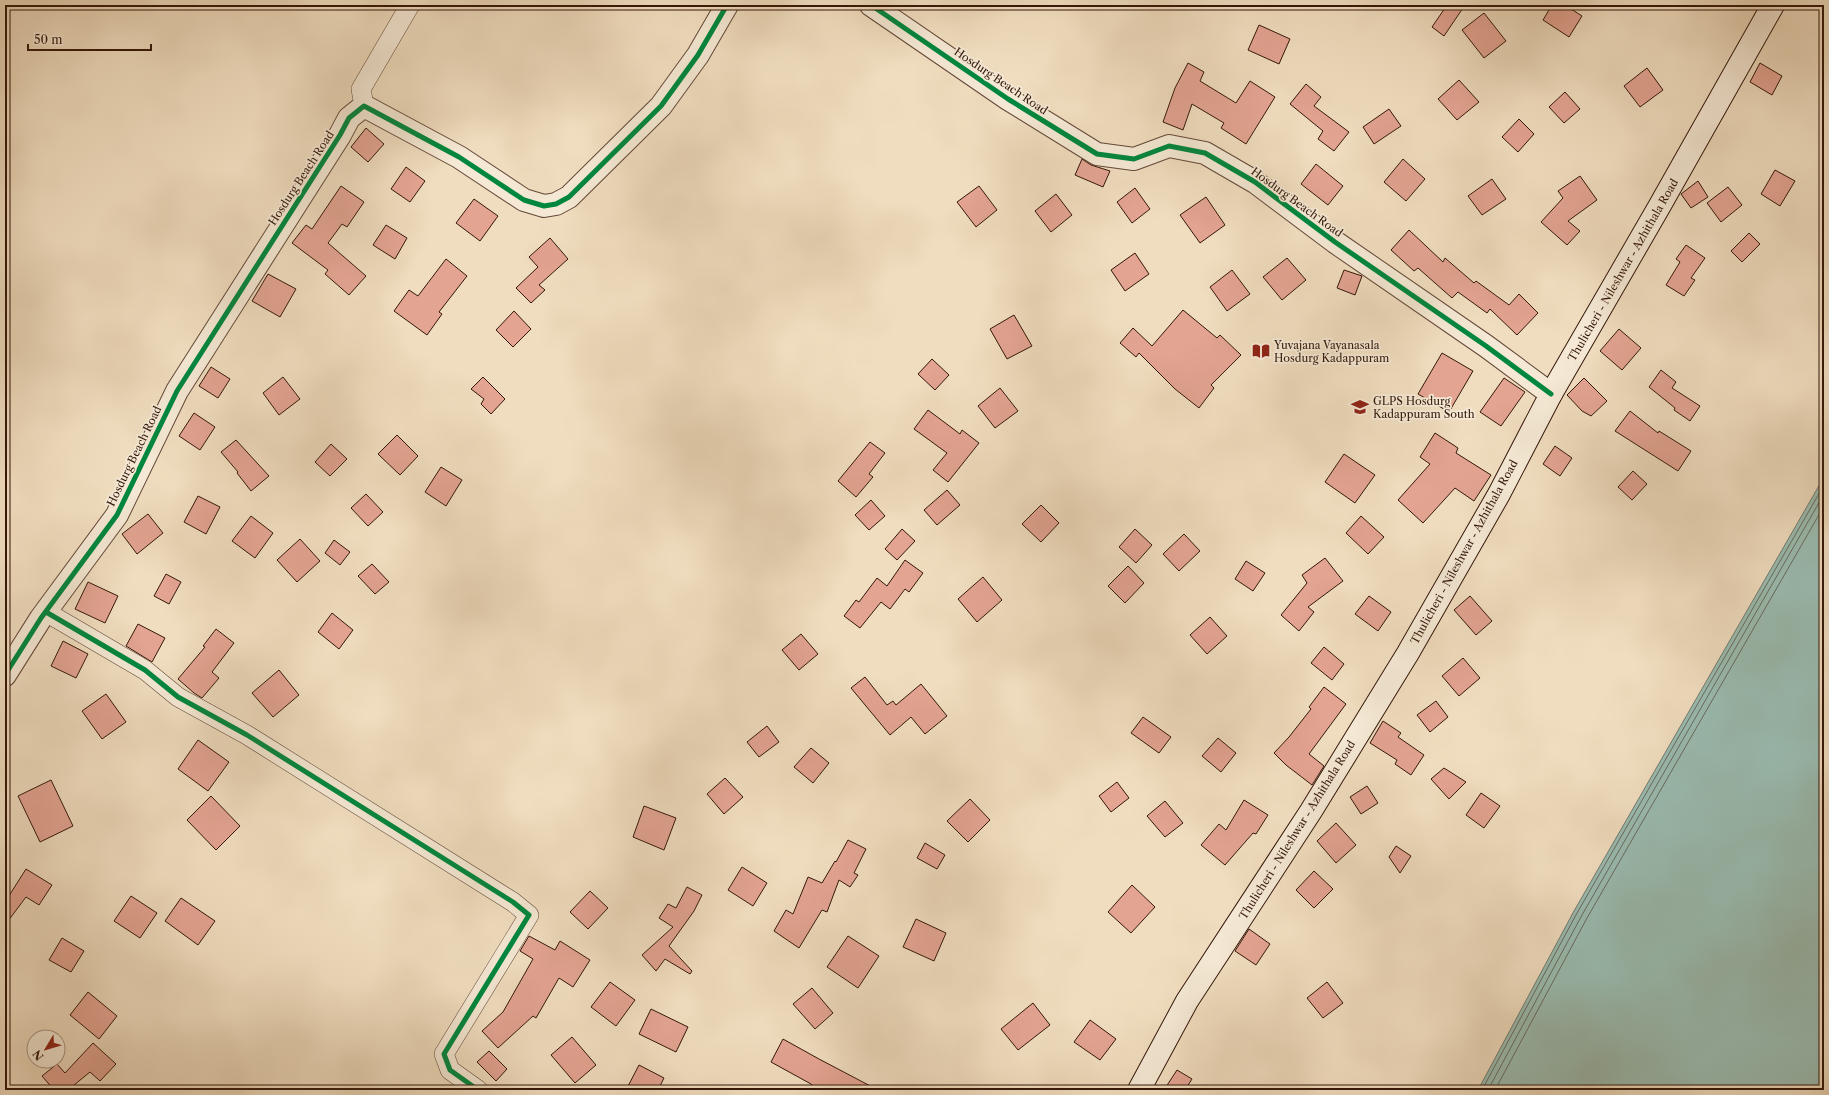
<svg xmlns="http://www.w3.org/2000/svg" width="1829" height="1095" viewBox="0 0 1829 1095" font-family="'Libre Caslon Text',serif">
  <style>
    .water { fill: #9abcb1; stroke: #717a6e }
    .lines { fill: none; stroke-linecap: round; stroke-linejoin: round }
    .shore { stroke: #676a5e; stroke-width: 1 }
    .building { fill: #e3a492; stroke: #34170a }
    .minor-casing { stroke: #634837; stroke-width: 20 }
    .tertiary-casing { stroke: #634837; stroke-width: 24 }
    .secondary-casing { stroke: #34170a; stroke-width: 24 }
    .minor { stroke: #f5e9d5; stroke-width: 19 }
    .tertiary { stroke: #f5e9d5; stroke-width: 22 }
    .secondary { stroke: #f5e9d5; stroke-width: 22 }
    .cycleway-casing { stroke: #f5e9d5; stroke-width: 8 }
    .cycleway { stroke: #00873e; stroke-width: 5 }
    .labels { text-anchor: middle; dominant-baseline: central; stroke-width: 3.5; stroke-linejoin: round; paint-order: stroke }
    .street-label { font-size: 11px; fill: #34170a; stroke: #f5e9d5 }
    .poi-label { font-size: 11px; fill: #34170a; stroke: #f5e9d5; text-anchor: start }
  </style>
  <rect width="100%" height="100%" fill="#f0ddbf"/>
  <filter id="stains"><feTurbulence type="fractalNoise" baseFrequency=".005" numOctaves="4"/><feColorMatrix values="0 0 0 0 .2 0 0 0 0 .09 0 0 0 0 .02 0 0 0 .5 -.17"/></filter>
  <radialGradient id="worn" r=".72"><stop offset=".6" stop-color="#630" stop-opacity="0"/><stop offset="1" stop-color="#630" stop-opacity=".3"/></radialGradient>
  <path class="water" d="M1824 477V1090H1478L1574 911Z"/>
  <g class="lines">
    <path class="shore" d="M1482 1090 1577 913 1824 485
      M1488 1090 1582 915 1824 494
      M1495 1090 1587 918 1824 506"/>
  </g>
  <path class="building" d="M1447 5H1465L1444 36 1432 27Z
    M1552 5H1565L1582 16 1569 37 1543 20Z
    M1484 13 1506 41 1484 58 1462 30Z
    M1259 25 1290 39 1279 64 1248 50Z
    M1188 63 1204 72 1200 81 1236 103 1250 81 1275 97 1246 144 1221 128 1224 123 1192 104 1183 130 1163 122 1175 88Z
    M1760 63 1782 76 1772 95 1750 82Z
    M1647 68 1663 90 1640 107 1624 86Z
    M1459 80 1479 102 1457 120 1438 99Z
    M1306 84 1321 97 1314 106 1349 132 1334 151 1318 139 1323 131 1290 104Z
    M1565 92 1580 109 1564 123 1549 107Z
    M1389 109 1401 126 1374 144 1363 127Z
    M1519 119 1534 134 1518 152 1502 137Z
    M366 128 384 144 368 162 351 147Z
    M1082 159 1091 165 1110 171 1103 187 1075 175Z
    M1403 159 1425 179 1406 201 1384 182Z
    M1316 164 1343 186 1328 205 1301 184Z
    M406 167 425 181 410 202 391 189Z
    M1775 170 1795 181 1780 206 1761 194Z
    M1580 176 1597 200 1568 221 1580 231 1567 245 1541 222 1563 198 1558 191Z
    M1492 179 1506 199 1482 215 1468 196Z
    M1698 181 1708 197 1691 208 1681 194Z
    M341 186 364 202 347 227 342 224 328 243 366 276 349 295 325 274 328 270 292 243 306 225 312 229Z
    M979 186 997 210 976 227 957 202Z
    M1728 187 1742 205 1721 222 1707 203Z
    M1135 188 1150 209 1132 223 1117 202Z
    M1056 194 1072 215 1051 232 1035 211Z
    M1206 197 1225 225 1200 243 1180 215Z
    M474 199 498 216 480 241 456 223Z
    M386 225 407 238 395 259 373 245Z
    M1409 230 1443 262 1445 258 1474 283 1476 281 1509 305 1519 294 1538 313 1517 335 1490 309 1487 313 1458 292 1452 298 1418 268 1414 271 1391 250Z
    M1749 233 1760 244 1742 262 1731 251Z
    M550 238 568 259 539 285 545 290 531 303 516 288 538 267 529 257Z
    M1686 245 1705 258 1691 278 1695 280 1684 296 1666 285 1680 262 1676 259Z
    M1135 253 1149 274 1125 291 1111 270Z
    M1287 258 1306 280 1282 300 1263 277Z
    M446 259 467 276 439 312 442 314 427 335 394 311 409 290 418 296Z
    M1232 270 1250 294 1227 311 1210 287Z
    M1344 270 1362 276 1355 295 1337 288Z
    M268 274 296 289 280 317 252 301Z
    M1183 310 1217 338 1220 335 1241 355 1211 385 1214 388 1199 408 1175 389 1139 353 1136 357 1120 343 1133 328 1152 346Z
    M514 311 531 329 513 347 496 330Z
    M1014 315 1032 346 1007 359 990 329Z
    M1619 329 1641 348 1622 370 1600 351Z
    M1442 353 1473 371 1449 412 1418 394Z
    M932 359 949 375 935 390 918 374Z
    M211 367 230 379 218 398 199 386Z
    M1661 370 1676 382 1672 388 1700 406 1690 421 1674 410 1675 408 1649 387Z
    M283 377 300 399 279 415 263 393Z
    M483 377 505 399 491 414 481 404 484 399 471 389Z
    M1504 378 1525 392 1501 426 1480 412Z
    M1584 378 1607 401 1591 416 1582 411 1567 395Z
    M1000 388 1018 411 995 428 978 406Z
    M928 410 960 434 962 430 979 443 948 482 933 470 947 453 914 429Z
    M1630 411 1658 433 1659 431 1691 451 1678 471 1615 431Z
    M194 413 215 427 200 450 179 436Z
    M1435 433 1458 448 1456 453 1491 475 1474 501 1455 488 1423 523 1398 500 1430 464 1420 457Z
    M397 435 418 456 400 475 378 454Z
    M236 440 269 476 251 491 237 473 238 472 221 452Z
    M870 442 885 453 869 474 873 477 856 497 838 481Z
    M331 444 347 459 330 476 315 462Z
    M1555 446 1572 458 1560 476 1543 464Z
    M1344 454 1375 475 1355 503 1325 482Z
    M441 467 462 480 446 506 425 492Z
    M1633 471 1647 484 1632 500 1618 487Z
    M947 490 960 505 937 525 924 510Z
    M366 494 383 512 368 526 351 508Z
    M198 496 220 507 206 534 184 522Z
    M871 500 885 516 869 530 855 515Z
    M1041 505 1059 523 1041 542 1022 524Z
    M148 514 163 533 137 554 122 534Z
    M251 516 273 533 255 558 232 541Z
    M1361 516 1384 537 1368 554 1346 533Z
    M902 529 915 541 897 560 885 549Z
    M1135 529 1152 545 1136 563 1119 547Z
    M1184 534 1200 551 1179 571 1163 554Z
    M300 539 320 561 297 582 277 560Z
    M334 540 350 552 340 565 325 553Z
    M1325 558 1343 581 1308 607 1314 612 1299 631 1281 615 1307 583 1302 575Z
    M905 560 923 573 909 592 905 589 890 609 881 602 860 628 844 616 856 600 859 602 877 578 887 586Z
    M1246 561 1265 573 1253 591 1235 579Z
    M372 564 389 582 375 594 358 576Z
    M1128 566 1144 583 1125 603 1108 586Z
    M166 574 181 582 169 604 154 596Z
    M983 577 1002 600 977 622 958 599Z
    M88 582 118 596 105 623 75 609Z
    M1369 596 1391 612 1378 631 1355 614Z
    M1470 596 1492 621 1476 635 1454 610Z
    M332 613 353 630 339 649 318 632Z
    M1210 617 1227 636 1207 654 1190 635Z
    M138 624 165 638 152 662 126 646Z
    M216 629 234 643 212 672 219 678 202 698 194 693 178 679 205 647 203 646Z
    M801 634 818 654 799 670 782 650Z
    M63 641 88 654 76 678 51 666Z
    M1324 647 1344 664 1332 680 1311 663Z
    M1463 658 1480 678 1459 696 1442 676Z
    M279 670 299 695 273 717 252 693Z
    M865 677 887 705 893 701 896 705 921 684 947 716 925 734 911 717 890 735 851 688Z
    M1324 687 1346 704 1309 754 1324 766 1312 785 1286 765 1274 753 1289 737 1311 709 1309 707Z
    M106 694 126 722 102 739 82 711Z
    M1436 701 1448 717 1430 732 1417 715Z
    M1143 717 1171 737 1159 753 1131 733Z
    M1383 721 1401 733 1398 737 1424 755 1411 775 1395 764 1397 760 1370 743Z
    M767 726 779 742 759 757 747 742Z
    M1218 738 1236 753 1221 772 1202 756Z
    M198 740 229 762 208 791 178 769Z
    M811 748 829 763 813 783 794 767Z
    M1444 768 1466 782 1449 799 1431 779Z
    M725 778 743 797 724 814 707 794Z
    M51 780 73 826 40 842 18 796Z
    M1117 782 1129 798 1111 812 1099 796Z
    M1367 786 1378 803 1361 814 1350 797Z
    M1481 793 1500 806 1484 828 1466 815Z
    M211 796 240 826 216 850 187 820Z
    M970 799 990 820 968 842 947 821Z
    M1244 800 1268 815 1256 834 1253 833 1225 865 1201 845 1219 824 1226 830Z
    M1165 801 1183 823 1165 837 1147 816Z
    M644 806 676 818 664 850 633 837Z
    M1336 823 1356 845 1336 863 1317 841Z
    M848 840 866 849 854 873 858 875 850 887 839 880 827 912 822 910 799 948 774 931 786 910 793 914 808 877 822 883 835 861 836 862Z
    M925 843 945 855 937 869 917 858Z
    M1396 846 1411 856 1400 873 1389 857Z
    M742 867 767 883 753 906 728 890Z
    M26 869 52 885 39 905 26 897 5 925V902Z
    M1314 871 1333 889 1314 908 1296 890Z
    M1132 885 1155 907 1131 933 1108 912Z
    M687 887 702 895 694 911 669 946 692 971 690 974 665 959 656 971 642 955 673 927 659 918 668 904 676 908Z
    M590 891 608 908 588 929 570 912Z
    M131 896 157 913 140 938 114 921Z
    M181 898 215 921 198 945 165 921Z
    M916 919 946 933 934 961 903 947Z
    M1249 929 1270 944 1256 965 1235 951Z
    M529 936 555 950 560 941 590 960 573 987 559 978 536 1018 533 1016 498 1048 482 1031 503 1012 533 959 520 951Z
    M848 936 879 956 858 988 827 967Z
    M62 938 84 951 71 972 49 960Z
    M610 982 635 1000 616 1026 591 1007Z
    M1327 982 1343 1003 1323 1018 1307 998Z
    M812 988 833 1013 815 1029 793 1004Z
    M88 992 117 1016 99 1039 70 1015Z
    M1033 1003 1050 1025 1018 1050 1001 1029Z
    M651 1009 688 1027 676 1052 639 1034Z
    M1090 1020 1116 1039 1100 1060 1074 1042Z
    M572 1037 596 1065 575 1083 551 1055Z
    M783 1039 819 1059 878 1090H818L811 1084 771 1062Z
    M93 1043 116 1064 100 1081 90 1072 68 1090H54L42 1076 57 1064 65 1073Z
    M489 1051 507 1069 496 1081 477 1062Z
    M639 1065 664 1078 658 1090H626Z
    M1177 1070 1192 1079 1185 1090H1164Z"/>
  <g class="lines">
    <g class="minor-casing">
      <path id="minor" d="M364 106 361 89 410 5
        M46 612 145 670 178 697 247 735 513 902 529 915 444 1054 450 1070 478 1090"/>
    </g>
    <g class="tertiary-casing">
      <path id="tertiary" d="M871 5 1008 99 1097 154 1134 159 1169 146 1205 153 1255 182 1335 242 1486 346 1551 394
        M5 675 41 618 117 515 177 391 340 135 349 118 364 106 459 157 524 200 544 206 556 204 569 197 661 106 698 55 727 5"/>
    </g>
    <g class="secondary-casing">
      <path id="secondary" d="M1139 1090 1187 1001 1311 811 1408 653 1499 494 1551 394 1659 207 1773 5"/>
    </g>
    <use href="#minor" class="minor"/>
    <use href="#tertiary" class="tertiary"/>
    <use href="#secondary" class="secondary"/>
    <g class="cycleway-casing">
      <path id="cycleway" d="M871 5 1008 99 1097 154 1134 159 1169 146 1205 153 1255 182 1335 242 1486 346 1551 394
        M46 612 145 670 178 697 247 735 513 902 529 915 444 1054 450 1070 478 1090
        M5 675 41 618 117 515 177 391 340 135 349 118 364 106 459 157 524 200 544 206 556 204 569 197 661 106 698 55 727 5"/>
    </g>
    <use href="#cycleway" class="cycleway"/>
  </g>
  <defs>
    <g id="library-bare" transform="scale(1.38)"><path d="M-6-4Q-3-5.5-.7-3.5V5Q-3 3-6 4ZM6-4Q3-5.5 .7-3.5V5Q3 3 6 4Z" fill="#8f2418" stroke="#f5e9d5" stroke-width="2.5" paint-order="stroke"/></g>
    <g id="school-bare" transform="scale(1.38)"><path d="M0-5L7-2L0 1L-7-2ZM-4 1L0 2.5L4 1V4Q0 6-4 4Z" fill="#8f2418" stroke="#f5e9d5" stroke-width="2.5" paint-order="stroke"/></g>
  </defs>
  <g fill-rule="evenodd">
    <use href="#library-bare" x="1261" y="351"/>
    <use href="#school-bare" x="1360" y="407"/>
  </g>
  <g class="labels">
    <g class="street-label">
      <text transform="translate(1001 81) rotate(34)">Hosdurg Beach Road</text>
      <text transform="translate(301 178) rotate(-57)">Hosdurg Beach Road</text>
      <text transform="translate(1297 202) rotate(36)">Hosdurg Beach Road</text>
      <text transform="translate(1623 270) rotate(-60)">Thulicheri - Nileshwar - Azhithala Road</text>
      <text transform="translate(134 456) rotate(-64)">Hosdurg Beach Road</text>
      <text transform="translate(1464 552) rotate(-61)">Thulicheri - Nileshwar - Azhithala Road</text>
      <text transform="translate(1297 830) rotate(-58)">Thulicheri - Nileshwar - Azhithala Road</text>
    </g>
    <g class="poi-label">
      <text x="1274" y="345">Yuvajana Vayanasala<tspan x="1274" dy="13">Hosdurg Kadappuram</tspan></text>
      <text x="1373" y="401">GLPS Hosdurg<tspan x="1373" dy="13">Kadappuram South</tspan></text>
    </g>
  </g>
  <rect width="1829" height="1095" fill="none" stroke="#f0ddbf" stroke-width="20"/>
  <rect x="6" y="6" width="1817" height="1083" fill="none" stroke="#34170a" stroke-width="2"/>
  <rect x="10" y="10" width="1809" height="1075" fill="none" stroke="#34170a"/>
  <g transform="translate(46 1049) rotate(232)"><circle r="19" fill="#f5e9d5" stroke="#a89584"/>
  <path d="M0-3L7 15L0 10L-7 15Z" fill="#8f2418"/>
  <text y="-6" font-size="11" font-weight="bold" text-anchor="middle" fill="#34170a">N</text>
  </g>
  <path d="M28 44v6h123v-6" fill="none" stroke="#34170a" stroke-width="2"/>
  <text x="34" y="44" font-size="12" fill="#34170a" stroke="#f5e9d5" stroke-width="3" paint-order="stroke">50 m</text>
  <rect width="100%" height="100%" filter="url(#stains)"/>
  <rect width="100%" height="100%" fill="url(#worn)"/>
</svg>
